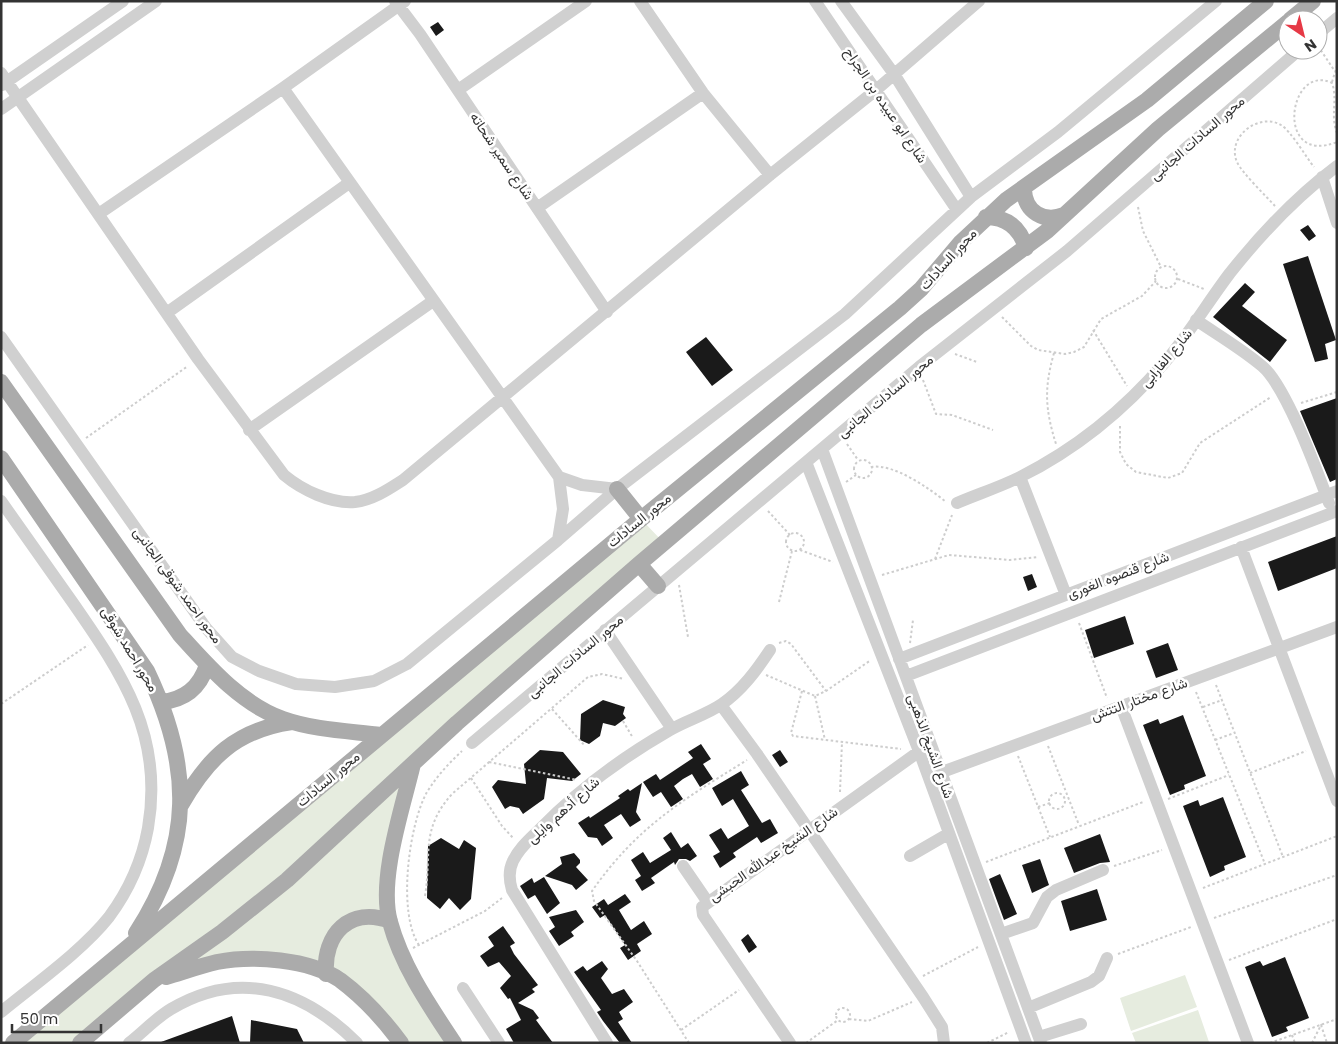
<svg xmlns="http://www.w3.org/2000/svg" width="1338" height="1044" viewBox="0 0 1338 1044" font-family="Poppins,Vazirmatn,sans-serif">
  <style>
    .green { fill: #e6ecdf }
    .building { fill: #1a1a1a }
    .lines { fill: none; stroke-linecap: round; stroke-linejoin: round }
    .path { stroke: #cdcdcd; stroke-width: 2; stroke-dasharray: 2.5 2.5; stroke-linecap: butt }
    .minor { stroke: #d0d0d0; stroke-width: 12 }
    .major { stroke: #ababab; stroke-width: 16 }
    .labels { text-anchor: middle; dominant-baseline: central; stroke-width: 5; stroke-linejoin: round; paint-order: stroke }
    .street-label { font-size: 14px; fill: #333; stroke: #fff }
  </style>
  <rect width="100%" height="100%" fill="#fff"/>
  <path class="green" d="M641 519 664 543 413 764 405 799 390 921 454 1043H401L350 988 272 960 154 980 80 1043H13Z
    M1185 975 1197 1007 1131 1031 1120 998Z
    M1198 1010 1209 1042 1136 1043 1132 1033Z"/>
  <path class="building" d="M438 22 444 30 436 36 430 27Z
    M1308 225 1316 236 1309 241 1300 230Z
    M1308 256 1336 340 1325 344 1328 359 1315 362 1283 264Z
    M1245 283 1255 292 1242 306 1287 340 1270 362 1213 317Z
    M706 337 733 370 712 386 686 352Z
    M1337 398V479L1330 482 1300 411Z
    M1337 536V568L1278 591 1268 562Z
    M1032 574 1037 587 1028 591 1023 577Z
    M1125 616 1134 644 1094 658 1085 630Z
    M1168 643 1178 670 1156 678 1146 651Z
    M603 700 625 707 623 714 626 718 615 726 603 723 600 736 589 744 580 740 581 714Z
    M1183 715 1206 776 1184 785 1185 789 1170 795 1143 725 1158 719 1160 724Z
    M701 744 711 759 703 764 713 779 700 787 692 774 683 779 674 786 683 799 671 807 661 792 653 797 643 782 656 774 660 780 693 758 688 752Z
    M540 750 563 752 581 774 572 781 547 778 544 799 523 814 519 808 510 806 505 809 492 787 498 780 526 784 524 764Z
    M780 750 788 762 780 767 772 755Z
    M741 771 749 785 741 790 762 823 770 819 778 833 761 843 757 837 733 853 736 857 720 868 713 856 720 852 709 835 721 828 728 839 749 826 733 799 722 806 712 788Z
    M642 783 636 812 641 820 630 827 621 814 604 825 613 838 602 846 597 838 588 837 578 823 589 816 590 818 620 798 618 796 628 789 630 791Z
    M1223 797 1246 857 1224 866 1225 870 1210 877 1183 806 1198 800 1200 806Z
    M671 832 681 848 688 843 697 856 690 861 686 859H679L675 865 674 862 651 878 655 883 642 891 635 880 641 876 631 860 643 852 650 863 671 850 663 838Z
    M1100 834 1110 862 1100 863 1074 873 1064 848Z
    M441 838 459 849 464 840 476 848 471 899 460 910 449 898 440 909 427 898 428 846Z
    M574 853 580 860V863L576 867 588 880 576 890 572 885 545 876 562 864 560 857Z
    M1040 859 1049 885 1032 893 1022 865Z
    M1000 874 1017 914 1004 920 989 879Z
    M544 877 560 903 547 914 535 895 528 899 520 886 532 878 534 883Z
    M1097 889 1107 920 1070 931 1061 901Z
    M625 894 631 902 619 910 631 930 644 921 652 934 637 944 641 951 628 960 620 948 625 945 605 915 600 918 592 907 604 899 608 905Z
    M576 910 584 922 571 932 574 936 559 946 549 931 555 927 549 917Z
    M503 926 515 943 510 946 514 954 538 985 532 989 535 992 518 1003 533 1010 539 1018 536 1020 553 1043H514L506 1029 521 1020 510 998 508 999 500 988 511 976 499 962 488 967 480 956 494 946 488 937Z
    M748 934 757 947 749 953 741 940Z
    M1285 957 1309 1018 1286 1027 1288 1031 1272 1037 1245 967 1260 961 1263 966Z
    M602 961 608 969 601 978 612 994 624 989 633 1002 619 1012 623 1019 618 1022 632 1043H620L603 1021 597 1012 601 1010 574 972 583 966 587 971Z
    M232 1016 240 1043H162L161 1042Z
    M251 1020 297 1029 304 1043H250Z"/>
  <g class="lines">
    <path class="path" d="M1318 46 1334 70
      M1332 82 1337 66
      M1337 133C1330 116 1338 99 1332 83 1288 62 1274 167 1337 142
      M1275 206C1266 196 1242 173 1237 162 1226 137 1259 112 1281 125 1291 131 1306 157 1314 167
      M1138 207 1143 231 1161 267
      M1155 277a11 11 0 1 1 22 0a11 11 0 1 1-22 0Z
      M1178 279 1204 289
      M1002 317 1031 346 1038 350 1065 354 1074 352 1084 347 1101 319 1142 296 1156 281
      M1093 330 1127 386
      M1054 353C1044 388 1045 409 1056 444
      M955 354 977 362
      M923 380 936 414 952 415 993 430
      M1301 403 1337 392
      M1120 426V452L1126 464 1136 472 1168 478 1182 473 1200 443 1271 397
      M86 438 188 366
      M847 444 858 460
      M854 469a9 9 0 1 1 18 0a9 9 0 1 1-18 0Z
      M871 467C893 463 929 488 946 502
      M846 482 856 475
      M768 511 790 535
      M786 542a9 9 0 1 1 18 0a9 9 0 1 1-18 0Z
      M800 550 833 562
      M935 559 952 515
      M882 575 949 555 1010 560 1038 557
      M679 585 688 637
      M779 602 792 551
      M1079 623 1107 698
      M779 643 786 641 791 644 826 691
      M910 643 913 620
      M766 675 815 696 826 691 871 660
      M1216 685 1283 857
      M802 691 791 733 793 736 901 749
      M1196 692 1265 864
      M815 696 825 740
      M1 704 88 645
      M1203 707 1222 700
      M552 709 585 746
      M623 721 633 738
      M1215 740 1234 733
      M1048 746 1079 825
      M1018 756 1050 837
      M489 762 577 780
      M1250 773 1306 751
      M471 778 502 826 514 839
      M840 792 842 742
      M1049 801a8 8 0 1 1 16 0a8 8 0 1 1-16 0Z
      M1168 799 1229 775
      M1038 807 1050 803
      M986 862 1143 802
      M1114 866 1162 850
      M1203 888 1337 836
      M425 896C432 853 420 830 452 794L588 677 602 674 624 679
      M1214 918 1337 875
      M419 945C397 913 409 824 427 792 437 776 449 763 462 751
      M413 948 485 911 502 898
      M1118 954 1191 927
      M1229 960 1337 919
      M923 976 978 947
      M836 1015a7 7 0 1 1 14 0a7 7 0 1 1-14 0Z
      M849 1019 868 1021 912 1002
      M681 1030 739 990
      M1292 1035 1295 1043
      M689 1043 637 961 594 901 592 891C637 827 681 801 747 760
      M806 1043 838 1020
      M987 1043 1009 1032
      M1270 1043 1337 1019
      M1312 1043 1321 1025 1327 1043"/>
    <path class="minor" d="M395 1 420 34 607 312
      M640 1 703 93 770 175
      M815 1 957 210
      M841 1 894 74 971 197
      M1318 34 1337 18
      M1 73 198 359 284 475C302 490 331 504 355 502 373 500 389 489 403 480L770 175 876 90 979 1
      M2 85 123 1
      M283 88 559 477 563 509 558 540
      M458 90 586 1
      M1 109 156 1
      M1322 177 1337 223
      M537 208 703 93
      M100 213 283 88 405 1
      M168 312 349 183
      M1196 320C1218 335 1242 349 1262 366 1286 386 1317 471 1329 503
      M1 337 206 628 232 657 259 671 296 684 335 687 374 681 407 664 558 540 617 489 845 314 971 197 1058 132 1216 1
      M249 430 433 301
      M822 449 1041 1043
      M806 462 919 751 1026 1043
      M559 477 582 485 617 489
      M1020 477 1066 595
      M1 501C25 535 49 569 73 603 123 675 164 736 148 828 142 861 129 890 109 917 82 951 35 984 1 1012
      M957 503C978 494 1000 487 1020 477 1076 449 1125 409 1165 362 1189 334 1208 302 1230 273 1261 234 1297 196 1337 166
      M1241 547 1337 801
      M605 630 672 729
      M899 659 1337 491
      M906 676 1337 511
      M721 705 757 754 923 997 942 1027 944 1043
      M1121 706 1248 1043
      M472 743 919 367 1067 251 1299 50
      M942 772 1337 627
      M910 856 948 834
      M683 866 707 901
      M1001 934 1033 923 1047 897 1056 890 1103 870
      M463 988 499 1043
      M1028 1008 1091 982 1099 976 1107 958
      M1039 1037 1081 1024
      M129 1043C143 1032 156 1018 171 1009 240 968 304 990 357 1043
      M607 1043 512 890C509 880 508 871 513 861 519 848 530 839 540 829 578 790 623 757 670 730 687 720 706 715 722 704 742 690 756 671 770 650
      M790 1043 703 915 702 907 924 748"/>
    <path class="major" d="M1290 20 1313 1
      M1024 190C1025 212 1044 223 1064 215
      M986 217C1007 217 1020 228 1026 248
      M1 382 180 635C209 667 241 704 283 719 314 730 349 731 381 735
      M1 458 147 671C192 765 194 844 136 933
      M617 489 641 519
      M639 564 658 586
      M161 702C185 700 200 687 207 665
      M413 764C403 807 378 879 390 922 402 966 429 1005 454 1043
      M181 805C208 758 236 730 292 722
      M326 974C323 934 350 906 390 921
      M166 977C183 972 200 966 217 962 253 955 309 959 340 980 363 997 384 1020 401 1043
      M13 1043 641 519 900 308 921 289 961 242 1006 200 1147 100 1266 1
      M80 1043 154 980 222 932 287 880 457 723 639 564 921 325 1047 231 1158 129 1288 22"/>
  </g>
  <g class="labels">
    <g class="street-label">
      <text transform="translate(886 105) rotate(56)">شارع ابو عبيده بن الجراح</text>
      <text transform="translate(1197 138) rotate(-41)">محور السادات الجانبى</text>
      <text transform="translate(502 156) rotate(56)">شارع سمير شحاته</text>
      <text transform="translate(948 259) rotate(-48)">محور السادات</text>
      <text transform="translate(1166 358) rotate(-50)">شارع الفارابى</text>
      <text transform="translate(885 396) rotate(-40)">محور السادات الجانبى</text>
      <text transform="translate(639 520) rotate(-39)">محور السادات</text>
      <text transform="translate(1118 575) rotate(-21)">شارع قنصوه الغورى</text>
      <text transform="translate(178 585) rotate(54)">محور احمد شوقى الجانبى</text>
      <text transform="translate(130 649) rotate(59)">محور احمد شوقى</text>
      <text transform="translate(575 656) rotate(-40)">محور السادات الجانبى</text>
      <text transform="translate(1139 699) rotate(-20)">شارع مختار التتش</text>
      <text transform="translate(931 746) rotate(70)">شارع الشيخ الذهبى</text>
      <text transform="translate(328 779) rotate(-40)">محور السادات</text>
      <text transform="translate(563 810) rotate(-42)">شارع أدهم وايلى</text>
      <text transform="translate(773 854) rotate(-35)">شارع الشيخ عبدالله الحبشى</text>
    </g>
  </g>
  <rect width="1338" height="1044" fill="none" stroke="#333333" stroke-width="5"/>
  <g transform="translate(1303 35) rotate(145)"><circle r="24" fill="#ffffff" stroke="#adadad"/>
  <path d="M0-4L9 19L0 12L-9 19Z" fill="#e63946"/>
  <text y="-8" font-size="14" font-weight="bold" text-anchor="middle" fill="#333333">N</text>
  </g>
  <path d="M12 1024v8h89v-8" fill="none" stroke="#333333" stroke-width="2.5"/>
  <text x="20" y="1024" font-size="15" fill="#333333" stroke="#ffffff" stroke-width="4" paint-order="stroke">50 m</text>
</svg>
